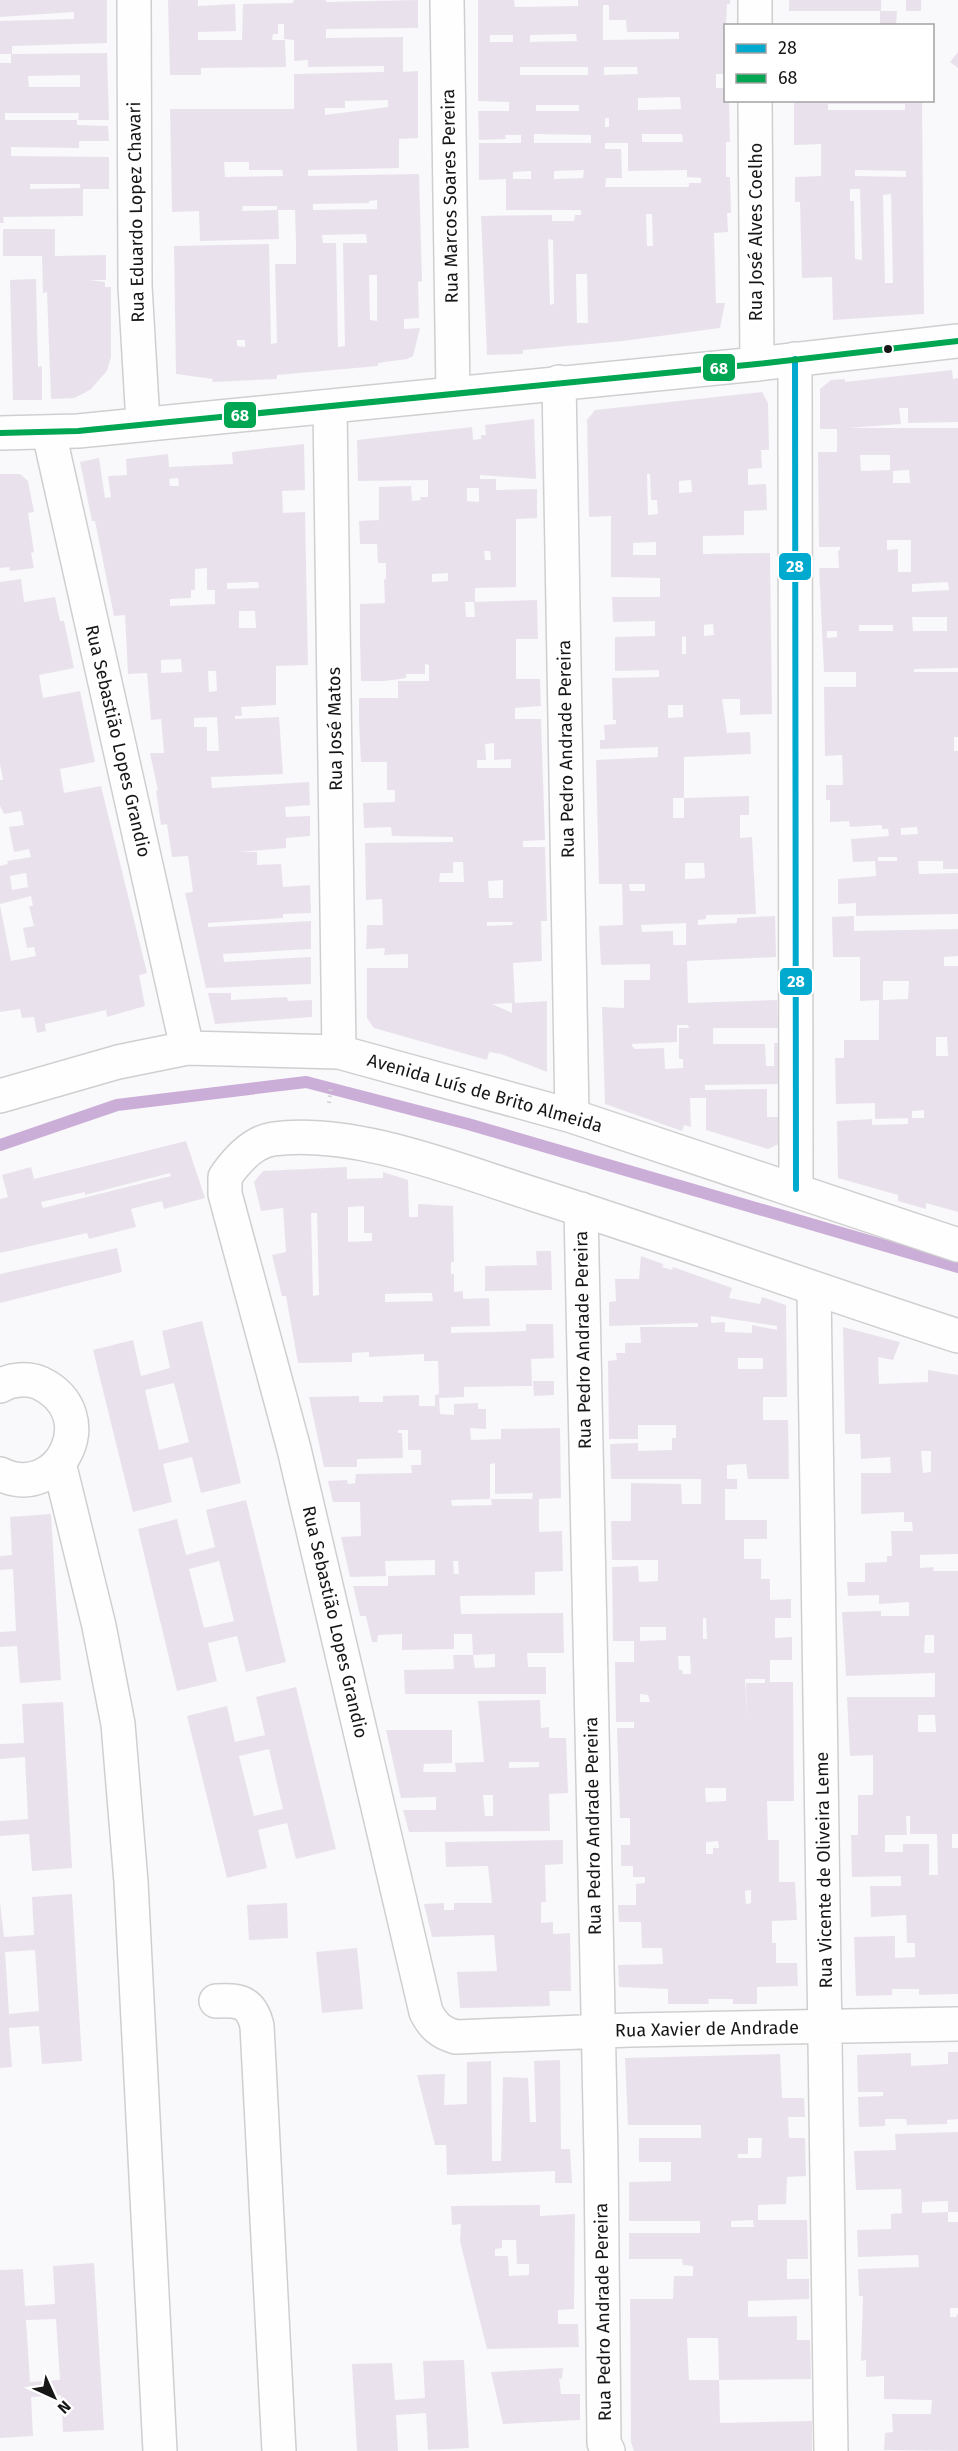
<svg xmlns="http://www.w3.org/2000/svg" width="958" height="2451" viewBox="0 0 958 2451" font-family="'Fira Sans',sans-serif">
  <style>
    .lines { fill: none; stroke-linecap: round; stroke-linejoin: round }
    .stream { stroke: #cbaed8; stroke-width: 12 }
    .building { fill: #e9e2ed; fill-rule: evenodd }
    .minor-casing { stroke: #d0cfd0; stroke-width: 36 }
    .major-casing { stroke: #d0cfd0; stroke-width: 36 }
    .path { stroke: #d2d2d3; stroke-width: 4; stroke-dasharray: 1.5 4.5; stroke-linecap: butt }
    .minor { stroke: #fefefe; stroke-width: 33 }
    .major { stroke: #fefefe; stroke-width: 33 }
    .bus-1-casing { stroke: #fff; stroke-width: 10 }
    .bus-2-casing { stroke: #fff; stroke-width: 10 }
    .bus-1 { stroke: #00a9ce; stroke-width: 6 }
    .bus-2 { stroke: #00a651; stroke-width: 6 }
    .bus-dot { fill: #171617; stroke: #fff; stroke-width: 2 }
    .labels { text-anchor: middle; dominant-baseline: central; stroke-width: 5; stroke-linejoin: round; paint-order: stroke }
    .street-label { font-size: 18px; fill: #171617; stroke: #fff }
    .line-badge { stroke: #fff; stroke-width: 2 }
    .badge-label { font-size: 16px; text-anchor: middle; font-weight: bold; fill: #fff }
  </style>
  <rect width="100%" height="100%" fill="#f9f8fa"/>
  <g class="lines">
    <path class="stream" d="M0 1145 117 1105 306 1082 468 1124 958 1267"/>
  </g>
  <path class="building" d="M0 0H107V43L12 46V54L107 53 109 120H78L79 113H5V120H77V125L108 126 109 141H79V148L11 147V156L109 157V189H83V216L3 217 4 223H0V63H11V54H0V21L74 19V12L0 17ZM80 75V87H29L28 76ZM30 184H80V188L30 189Z
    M168 0H198V6L235 4 236 31 198 32V40H242L243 4 293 3 294 0H326V2L418 0V28L326 29V38L403 37V72L418 71V138L399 139V168L308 170V176L419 174 422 281 418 282 419 318 404 319V329L420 328 413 356 407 359 378 363V366L277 375V379L212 382 213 379 176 374 174 246 269 244 271 344 277 343 275 264H296V244L295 210H278L279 239 200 241 199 211 172 212 170 109H294V74L384 72V66L308 67V60L294 61V40L284 39V24H278V34H273L272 40H285L286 67 201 68V75H170ZM388 100V107L325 115V108H345V101ZM224 162H249V170H282L283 176 225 177ZM377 200V209L313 210V204L369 203V201ZM243 206H277V210L242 211ZM366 234 367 243H343L345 346 338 347 336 243H323L322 235ZM369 275H377V321L370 320ZM237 340H245V347L237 346Z
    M478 0H514L515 7 578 6V0H730V4H727L726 26V74H716V88H726V100H729L730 142H726V177H730L731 213H727L728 232 714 233 716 303H725L720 328 623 341 523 350V354L487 355 481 216 552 215V221H574L575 215H581V210H506V179L479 180V143H521V135H505L506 139 479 140 478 111H509V102L478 101ZM603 5H609V20H626L627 32H679V39L603 40ZM576 34 577 41 530 42V35ZM490 35H513V42H490ZM520 67H588V75H520ZM604 67H637L638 74 604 75ZM680 97 681 109 638 110V98ZM536 105H579V111H536ZM605 118H609V127H605ZM534 134 591 135V143H534ZM642 134H682L683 142H642ZM605 143H628V171L687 170V177L701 178V183H689V187H605L606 178H622L621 149H605ZM584 170 583 178 554 179V171ZM531 171V179H513V172ZM646 214H652L653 246H647ZM548 239 553 240 554 304 550 305ZM576 274H587L588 323H577Z
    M789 0H881V11H789Z
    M906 0H921V11H906Z
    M880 11H897L896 26H880Z
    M958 52V68L950 62Z
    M794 100H922L924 314 833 320 832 277 802 278 800 202H795V177L821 176V144L794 145ZM828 104H905V110H828ZM855 170 906 171V177L855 176ZM850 189H860L862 260 855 259 854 201H850ZM891 194 893 283H885L883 195Z
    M3 229H55V256L106 255V280H89L105 282V287H111V357L107 371 90 390 74 398 51 399 47 292 43 293 42 256H3Z
    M36 279 38 367 42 366V400H13L10 280Z
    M952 370 953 379 958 378V422L908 423V408H899L901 424 848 428H958V668L914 669V672H958V737H954V751H958V869H943V861H918L919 874 958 873V914L856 916V903L838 904V879L876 876V874L875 861 853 862 851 839 889 836 888 829H882V825L850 827 849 821 830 822V800H826V785H843L842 755 825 756 824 687H856V672H824L819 568H839L838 551 840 550V547H819L818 452H837V429H820V389L831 380 845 379V382ZM860 455H890V470L861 471ZM909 470 910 483H893V471ZM887 540H911V572H898V549L887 550ZM948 582 949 590 912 592V584ZM912 617H947V631H913ZM859 625H893V631H859ZM827 631H837V637L827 638ZM917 827 918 834 901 835V828ZM878 857H897V861H878Z
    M762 392 768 403 769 450H761L762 468 748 469V485L766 484 767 510 744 511V535L703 536V554L770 553 772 714 740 715V699H722L727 733 750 732 751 754 684 757V798H673V818H684V798L749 796V815H740V838L752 837 756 914 706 915V919L698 920V925L737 923V918L775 916 776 957 687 961 688 1003 777 1000 778 1028H713V1044H765L766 1066H774V1043H778L779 1084 705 1085V1090L767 1089V1117H780L781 1143 768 1149 706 1130V1098H690L691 1127 684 1125 682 1131 605 1104 602 1007 624 1008V980H650V964L601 965 599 926 623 925 622 884H599L596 760 658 757V747L600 749V740H605L604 725 616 724V720H613L612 678 659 677V670L615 671V637L655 636V621L613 622 612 597H660V578L611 577V516L589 517 587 420 595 410ZM647 474H650L651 500H657L658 514 648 515ZM691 480 692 492 679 493V481ZM656 542V555H633V543ZM713 624 714 635 704 636V625ZM686 636V654H682V637ZM668 705H683V717L668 718ZM685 863H704L705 878 685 879ZM629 884H645V891H630ZM686 923V945H673V931L642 932 641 925ZM677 1025H688L689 1028H679V1059H683V1068L665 1069 664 1048 635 1049 632 1046V1044L677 1042Z
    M534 419 536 479 480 475V479H496V490L537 489V518L516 519V587L475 588V602H465L466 617H475L474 602 537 600 538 639H516V679H540L541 706 515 708V719H541L545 840 523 841V847H545L547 921H541L542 961 513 963 515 1003 547 1001V1072L501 1054 489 1052 487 1060 374 1028 367 1018V968H408V954L384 955 385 948 366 949 367 925H383L382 899 366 900 365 843 453 842V837L392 836 391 827 364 828 363 803 395 802V790H387V762H361L359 722V698H398V681H429V665L425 664V674H406V678L385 681H361L360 641V604L385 603 384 579 386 580V563H378L377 544H360L359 521 379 520V487L411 486 412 501 421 500 420 497H428V480L358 481 357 440 472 427 473 440 481 439V435H486L485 425ZM467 488H479V502L467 501ZM484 551H490L491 560H485ZM448 573V581L432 582V574ZM494 743V760L511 759V768H477V760H486L485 744ZM453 862H463L464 882H439L440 873H453ZM503 880V898H489L488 881ZM487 922H513L512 925 487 926ZM512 1003V1013L492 1004Z
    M304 444 305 490 282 491 283 513 305 512 308 665 276 666V705L241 707 242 716H235V719L279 717 283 774 211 777 212 788 309 782 310 805 285 807 286 817 310 816V836L286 838V848L238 852H257V865L281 864 283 887 310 885 311 913 283 914V918L208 923V927L311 921V949L223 954 224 962 311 957V984L206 988 185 893 193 892 188 856 172 857 167 824 161 825 156 790 158 791 150 753H164L161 719 151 720 147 673 128 674 125 615 114 616 95 521H92L80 462 99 458 105 498 111 497 108 476 127 475 126 459 168 454 169 467 233 464 232 452ZM178 478 179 486H170L169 479ZM207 568V590H215V604L170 606V599L191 598V590H195V569ZM258 582 259 588 227 589V583ZM239 611H255L256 628H239ZM181 659 182 672 161 673V660ZM208 671H216L217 691 209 692ZM217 717 219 751H207V727H194V718Z
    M0 474H20L28 481 34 512 28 513 34 552 31 553 34 568 10 571 9 567 0 568Z
    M21 579 24 602 55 597 60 621H64L74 668 39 675 43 698 80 691 95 762 60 769 64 793 101 786 147 973 139 975 145 1006 107 1017 106 1010 45 1024 46 1031 37 1033 34 1017 22 1018 20 1009 0 1012V905L11 961 36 956 34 947 27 948 23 928 34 926 29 906H33L31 896 0 904V866L8 864 7 861 31 857 29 849 14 852 9 827 24 825 21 811 4 814 0 806V780H3L0 764V582ZM26 873 28 887 12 890 10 876Z
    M854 916V931L958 929V956L944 957V966H958V1212L926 1203V1209L898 1201V1195L838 1178 837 1121 872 1119V1125L908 1124V1118L875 1119V1103L836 1104 835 1058H844V1040H879V1000L860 1001V957H833L832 917ZM883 981H909L908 999 883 1000ZM936 1037H947L948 1056H936ZM924 1110V1118H912V1111Z
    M208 993H231V1000L287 997 288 1001 312 1000V1017L215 1024Z
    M186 1141 205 1198 164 1209 162 1201 131 1209 136 1227 89 1239 87 1233 0 1253V1199L8 1197 2 1175 31 1167 34 1179ZM170 1173 171 1176 43 1208 41 1202 85 1192V1195Z
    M347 1167V1179L383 1178V1172L408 1180 409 1217H418V1204L453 1206 454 1262H451V1274H454V1292L463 1291V1299L489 1298 490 1326 451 1327V1333L526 1331V1324H553L554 1358 531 1359 532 1386 464 1387V1397L439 1398 440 1414 454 1415V1404L478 1403V1409H486V1429L470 1428 471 1440 501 1439V1429L560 1428 561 1498 539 1499V1532L562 1531 563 1571 535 1572V1595L460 1596 461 1614 563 1613 564 1653H527L528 1667H546V1694H405L404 1670 454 1669 453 1655H473L475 1668 495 1667V1654L473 1655 472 1634H454V1649L402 1650V1634L378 1635 377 1642H372L366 1616H360L353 1586H388V1576L435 1575V1560L385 1561 386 1576 350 1577 341 1537 361 1536 360 1502H333L328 1481 347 1480 348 1484 355 1483 356 1474 412 1473 411 1465H421V1450H408V1430H398V1433H402L403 1458 357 1459V1467H324L309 1397 359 1396V1402H383V1396L419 1395V1406H435V1395L439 1394 438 1361H424V1354L369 1357V1352L352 1353V1362L298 1363 286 1296H282L272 1255 286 1252 283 1208 261 1211 254 1182 263 1171ZM364 1206V1233H372V1241L348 1242V1207ZM311 1213H317L319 1295 313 1296ZM419 1293H432L433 1301 385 1302V1294ZM495 1463V1494L533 1493 532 1499H491L492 1505 452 1506 451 1500 490 1499V1464ZM453 1561H458L459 1574H454Z
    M117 1248 122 1272 0 1303V1274Z
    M536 1251H551L552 1290 485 1291V1266L537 1265Z
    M641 1256 663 1264 662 1267 672 1270 673 1267 732 1288 729 1298 760 1304 762 1297 786 1305 787 1397H763V1420H788L789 1479H748L746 1464 727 1465V1479H737V1489H725V1520H767V1539H744V1559H761V1579H770V1600L791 1599V1618H775V1638L792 1637V1660H770V1682H793L794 1801H767L768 1840H779V1882H795L797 1920 772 1921V1943H776V1963H797L798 1986 757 1987V2004H733V1999H708L709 2004H668V1989L619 1987 618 1965 663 1964 662 1948H642L641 1922H619L618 1905H636V1884L645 1883V1877H633V1866H621V1845H630V1818H620L617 1728H634V1722H616L615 1662H634V1641H613L612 1567 638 1566 639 1582 658 1581V1560H612L611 1521H631V1483L681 1484 682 1504H701V1479H611L610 1444 638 1443V1451L672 1450V1438H676V1425H638V1439H609L608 1361 617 1360 616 1353H625V1343H641L640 1327H698V1323L609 1326V1302L616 1301 615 1279H639ZM711 1316 777 1326V1330L752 1325V1333L725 1332V1322L711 1323ZM738 1358H763V1369H738ZM703 1618H706L707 1639H703ZM640 1627H666V1640L640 1641ZM678 1656H690L691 1674H683L682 1670H679ZM745 1679H765V1683H746L747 1717ZM640 1694 648 1695 650 1702H640ZM705 1788H726V1801L706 1802ZM718 1841 719 1848H713V1854H706V1842ZM751 1890V1903L746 1904 745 1891Z
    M202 1321 241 1483 201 1493 192 1457 163 1464 172 1502 133 1512 93 1350 133 1340 141 1376 170 1368 162 1331ZM174 1383 189 1442 159 1450 145 1390Z
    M843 1327 900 1342 893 1360 878 1357 879 1384 928 1382V1370L958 1375V1554L920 1555V1568L934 1567 933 1571H958V1834H952V1848H958V1994L919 1995V1989H892V1995L856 1996 854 1937 895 1936V1958L915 1957V1943H907L906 1915 871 1917 870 1886H901V1876L852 1877 851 1835H858V1795H873V1755L850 1756 847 1697H935V1673L846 1676 842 1612 881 1611V1616H909V1602L879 1604V1595L848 1596 847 1582H865V1563L887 1562V1556H892L891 1531H913L912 1522H904V1512L861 1514V1473H891L890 1457 861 1459 860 1434H845ZM921 1451H931V1472L923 1473ZM925 1635H934V1653H924ZM918 1715H935L936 1732H918ZM906 1816H910V1834H937L938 1875H929V1844H903V1852H885V1835H907Z
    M533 1381H554V1395L534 1396Z
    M246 1500 286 1662 246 1672 237 1636 208 1643 217 1681 177 1691 138 1529 177 1519 186 1555 215 1547 206 1510ZM219 1561 234 1621 204 1628 189 1569Z
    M51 1514 61 1680 20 1683 17 1646 0 1647V1632L16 1631 13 1569 0 1570V1556L12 1555 10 1517Z
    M296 1687 336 1849 296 1859 287 1823 258 1830 267 1868 227 1878 187 1716 227 1706 235 1742 265 1735 256 1697ZM269 1749 283 1809 254 1816 239 1756Z
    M540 1700 541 1728 549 1727V1738H566L568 1793 549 1794 550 1831 409 1832 403 1810H436V1797L401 1798 386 1730H452V1763L424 1764 423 1772H456L455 1763 484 1762 478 1701ZM509 1762H539V1767L509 1768ZM483 1795H493V1816H485Z
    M63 1702 72 1868 32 1871 29 1834 0 1836V1821L28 1819 25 1757 0 1759V1744L24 1743 22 1704Z
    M563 1840V1864L545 1865 546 1902H541V1923L553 1922V1934L570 1933 571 1991H549L550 2006 460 2008 457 1972 497 1971 494 1935 432 1937 424 1904 444 1903V1910H454V1903H492L488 1866 446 1867 445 1842Z
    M72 1894 82 2061 42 2064 39 2026 9 2028 12 2067 0 2068V1902L4 1937 34 1935 32 1897ZM35 1950 39 2011 9 2014 5 1952Z
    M287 1903 288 1938 249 1940 247 1905Z
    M357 1948 363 2009 322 2013 316 1952Z
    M948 2052H958V2119L947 2120V2124L907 2125 906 2119H885V2126L859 2127 858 2097 883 2096V2092H858L857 2055 911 2053V2066L948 2064Z
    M780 2054 782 2098H804L805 2117H788L789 2138H805L806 2176 787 2177 786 2204 758 2205V2220H807L808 2259H787V2279H809V2299L748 2301V2317L797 2316V2340H810L811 2379 719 2380 718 2338H687L689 2380H719L720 2423 812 2421V2451H634L631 2442 630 2299H673L674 2276H693V2266L683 2265 682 2259H629V2233H700V2221H629V2182L671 2181V2162H639V2138H701V2125H628L625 2058ZM748 2138H762L761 2158H738V2154H748ZM753 2220 754 2227H731V2221Z
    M560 2060 561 2149H570L572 2183H555V2171L447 2175 446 2145H435L417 2075 445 2074 444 2105 467 2104V2062L491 2061 492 2161H501L503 2077 528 2078 530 2122H536L534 2061Z
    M958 2132V2212H948V2201L922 2202V2213L948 2212V2222H958V2308H950V2317H956L958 2313V2451L884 2450 885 2433 893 2432 892 2414H931L932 2400 884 2399V2376L866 2377V2360L861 2361 863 2296H859L858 2269 919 2267 918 2255 858 2257 857 2230 891 2229V2214L902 2213 901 2189 856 2190 854 2151 896 2150 895 2134Z
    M540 2205V2216L575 2214 574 2309 558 2310V2324H578L579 2347 487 2349 460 2241 461 2224 452 2225 451 2206ZM502 2240H516L517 2264H529V2275L509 2276 508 2256H495V2249L502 2248Z
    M94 2263 104 2430 63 2432 61 2395 31 2397 33 2436 0 2438V2270L23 2269 25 2306 55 2304 53 2266ZM56 2319 60 2380 30 2382 26 2320Z
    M464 2360 469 2448 428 2450 426 2413 396 2415 398 2451H357L352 2364 392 2363 395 2400 425 2398 423 2361Z
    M563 2368 562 2379 559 2378 561 2394H580V2420L503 2424 491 2372Z"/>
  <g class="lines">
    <g class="minor-casing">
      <path id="minor" d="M134 0 135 286 143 423
        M447 0 453 393
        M755 0V26
        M755 100 757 364
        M795 359 796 1189
        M559 382 572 1116
        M330 407 339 1052
        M49 433 187 1048
        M0 1096 118 1062 187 1048 339 1052 572 1116 958 1245
        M581 1209 601 2156 604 2443 608 2451
        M814 1289 831 2451
        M958 1336C816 1290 675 1239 533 1194 457 1170 354 1128 273 1139 253 1142 236 1161 225 1177V1194L294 1449 426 2012C433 2026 441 2033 456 2037L630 2030 958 2024
        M0 1386C11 1379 28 1378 40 1383 105 1414 59 1503 0 1474
        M59 1463 99 1626 118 1724 131 1882 160 2451
        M216 2001C239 2000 251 2001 257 2026L279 2451"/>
    </g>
    <g class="major-casing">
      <path id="major" d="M0 433 78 431 757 364 958 341"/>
    </g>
    <path class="path" d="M329 1103 331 1086"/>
    <use href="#minor" class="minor"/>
    <use href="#major" class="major"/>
    <g class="bus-1-casing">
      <path id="bus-1" d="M795 359 796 1189"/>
    </g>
    <g class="bus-2-casing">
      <path id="bus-2" d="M0 433 78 431 757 364 958 341"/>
    </g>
    <use href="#bus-1" class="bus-1"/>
    <use href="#bus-2" class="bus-2"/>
  </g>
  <circle class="bus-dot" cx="888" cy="349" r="5"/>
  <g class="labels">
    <g class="street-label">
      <text transform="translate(450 196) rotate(-91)">Rua Marcos Soares Pereira</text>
      <text transform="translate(136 212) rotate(-91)">Rua Eduardo Lopez Chavari</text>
      <text transform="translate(756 232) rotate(-90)">Rua José Alves Coelho</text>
      <text transform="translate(335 729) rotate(-91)">Rua José Matos</text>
      <text transform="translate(118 741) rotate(77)">Rua Sebastião Lopes Grandio</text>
      <text transform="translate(566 749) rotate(-91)">Rua Pedro Andrade Pereira</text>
      <text transform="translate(485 1093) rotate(16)">Avenida Luís de Brito Almeida</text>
      <text transform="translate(583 1340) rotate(-91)">Rua Pedro Andrade Pereira</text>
      <text transform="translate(335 1622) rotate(77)">Rua Sebastião Lopes Grandio</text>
      <text transform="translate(593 1826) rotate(-91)">Rua Pedro Andrade Pereira</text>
      <text transform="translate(824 1870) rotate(-91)">Rua Vicente de Oliveira Leme</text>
      <text transform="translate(707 2029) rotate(-1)">Rua Xavier de Andrade</text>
      <text transform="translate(603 2312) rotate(-91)">Rua Pedro Andrade Pereira</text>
    </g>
  </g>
  <g class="line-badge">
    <rect x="702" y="353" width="34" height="29" rx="6" fill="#00a651"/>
    <rect x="223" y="401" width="34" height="28" rx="6" fill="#00a651"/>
    <rect x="778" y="552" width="34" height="29" rx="6" fill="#00a9ce"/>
    <rect x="779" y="967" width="34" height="29" rx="6" fill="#00a9ce"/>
  </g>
  <g class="badge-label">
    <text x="719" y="374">68</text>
    <text x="240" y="421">68</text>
    <text x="795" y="572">28</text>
    <text x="796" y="987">28</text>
  </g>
  <rect x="724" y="24" width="210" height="78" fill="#ffffff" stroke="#a2a2a2" stroke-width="1.5"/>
  <rect x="736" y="44" width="30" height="9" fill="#00a9ce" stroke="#a2a2a2" stroke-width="1.5"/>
  <text x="778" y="54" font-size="18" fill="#171617">28</text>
  <rect x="736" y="74" width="30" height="9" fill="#00a651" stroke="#a2a2a2" stroke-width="1.5"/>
  <text x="778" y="84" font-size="18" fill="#171617">68</text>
  <g transform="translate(54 2397) rotate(135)" stroke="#ffffff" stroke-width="4.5" paint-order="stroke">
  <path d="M0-4.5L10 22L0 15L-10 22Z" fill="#171617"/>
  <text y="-9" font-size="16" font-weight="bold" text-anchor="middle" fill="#171617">N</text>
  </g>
</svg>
